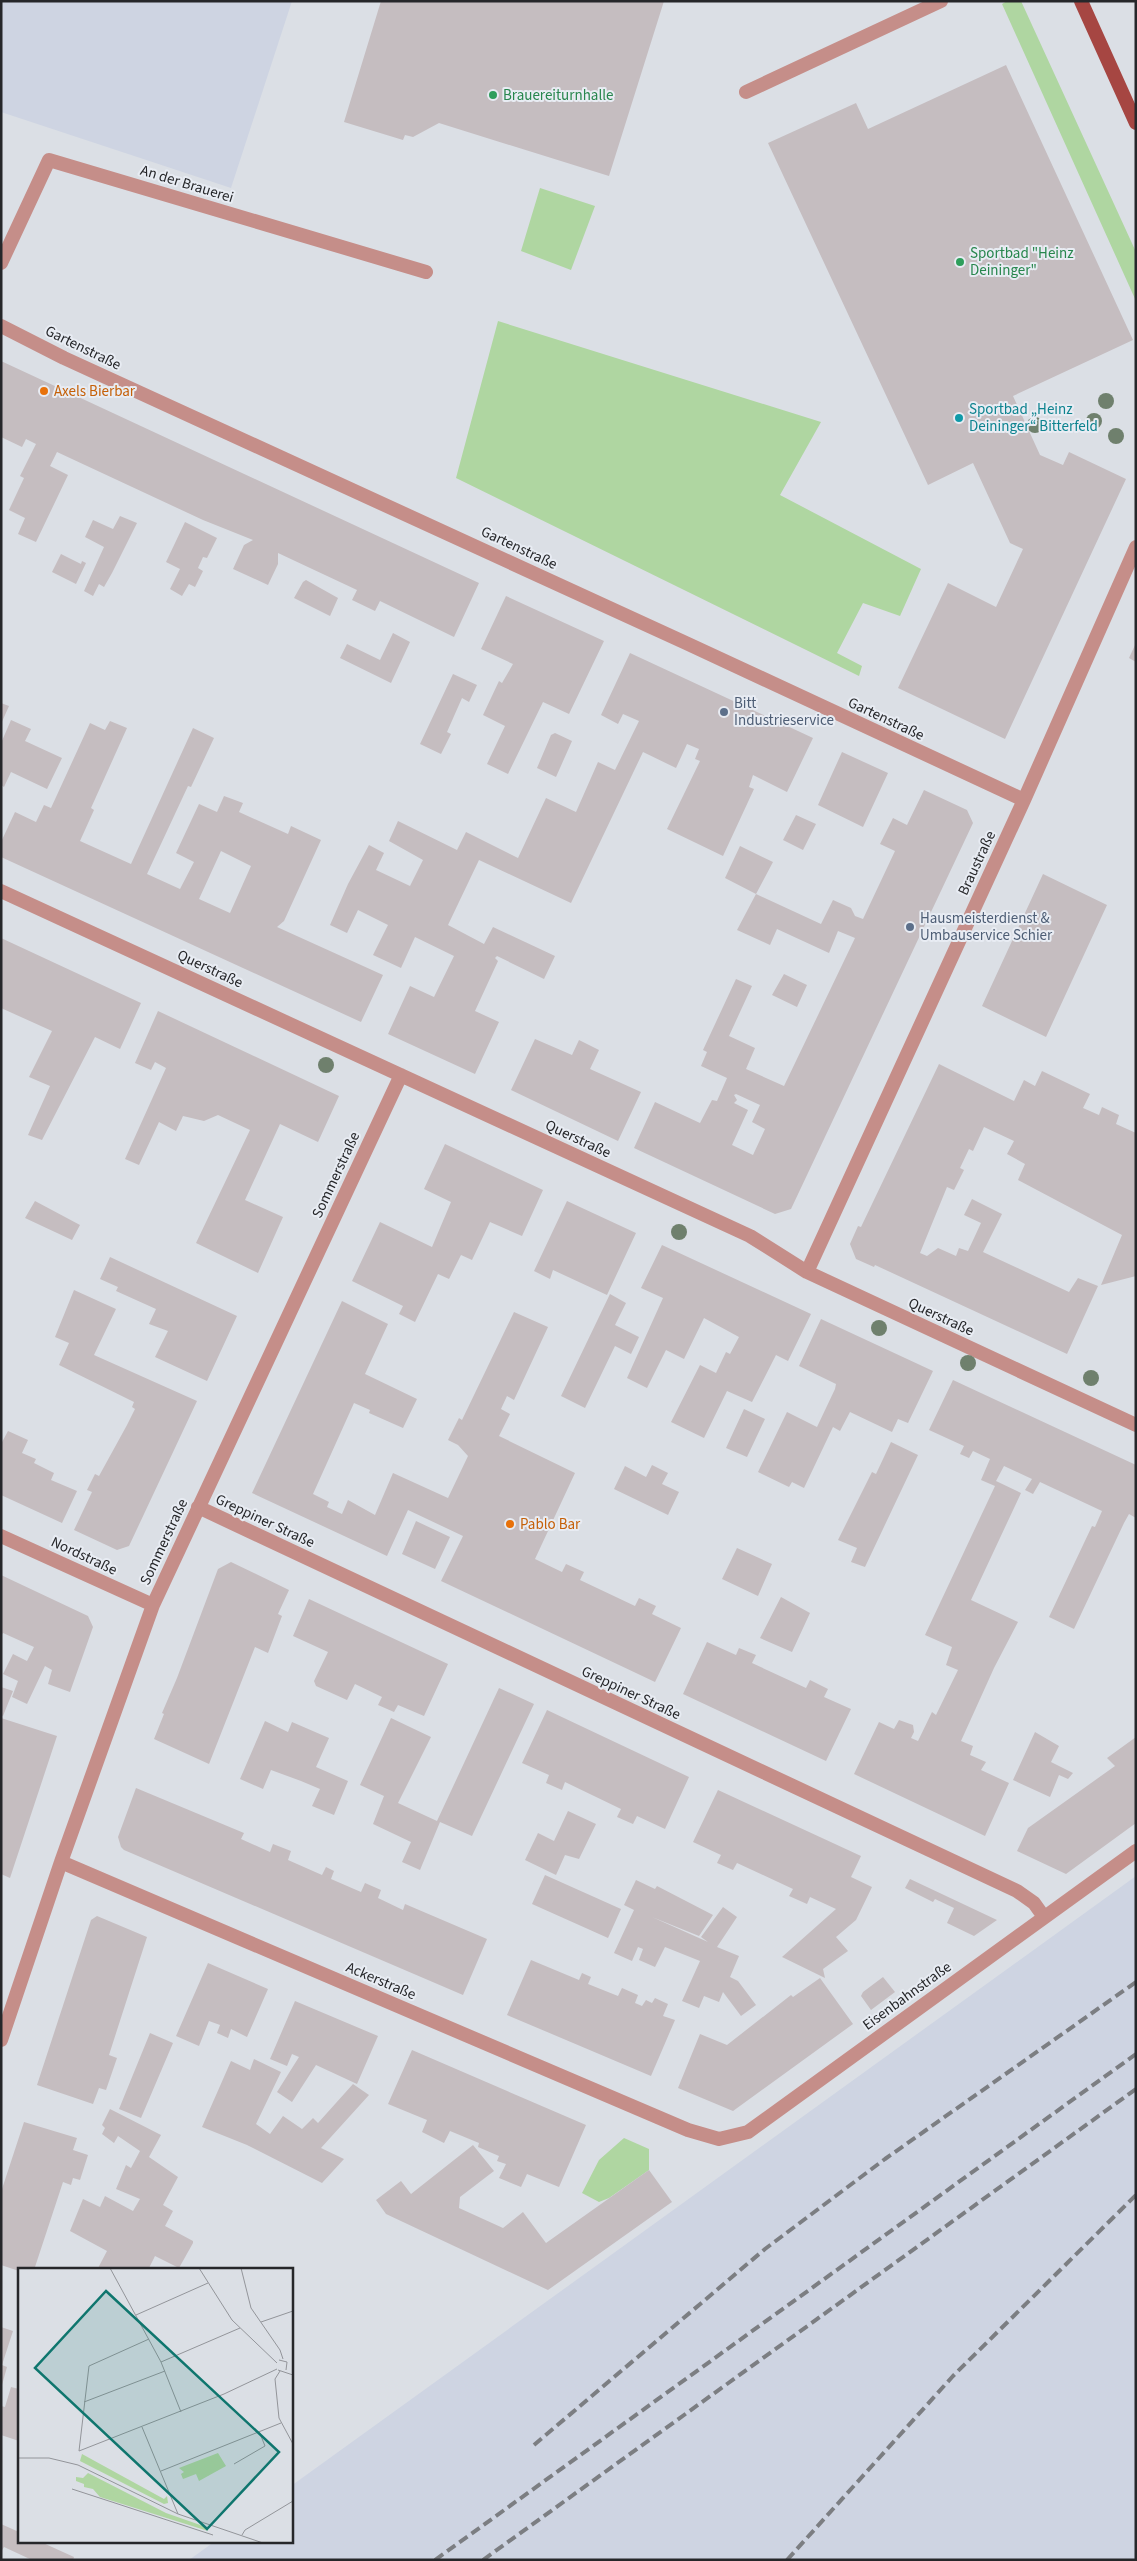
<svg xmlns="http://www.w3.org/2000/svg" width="1137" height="2561" viewBox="0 0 1137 2561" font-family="'Source Sans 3',sans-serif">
<rect width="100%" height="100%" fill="#dbdfe5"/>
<path fill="#ced4e2" d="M1,1h291l-61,187 -230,-76z
M1136,1876v684h-947l25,-18h77v-56z"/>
<path fill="#afd6a1" d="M1007,1h14l115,251v49l-134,-297z
M540,188l55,18 -24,64 -50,-19z
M498,321l323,101 -41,73 141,74 -21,47 -37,-13 -26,50 25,13 -3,10 -403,-198z
M624,2138l25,11v21l-40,28 -10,4 -17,-9 17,-33z"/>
<path fill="#c5bdc0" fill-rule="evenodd" d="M381,1h283l-55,175 -170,-53 -26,14 -8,-2 -2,5 -59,-18z
M1006,65l127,275 -120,56 27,59 23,10 6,-13 57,27 -121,260 -107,-51 50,-105 48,24 27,-58 -13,-6 -37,-80 -45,22 -160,-342 88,-40 12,26z
M1,361l478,222 -25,54 -74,-36 -5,10 -23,-11 5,-10 -79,-37v11l-10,21 -35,-16 11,-24 9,-5 -50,-20 -146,-68 -7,14 18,9 -32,67 -18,-8 7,-16 -16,-8 15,-32 -4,-2 16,-32 -10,-5 -4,8 -21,-10z
M120,516l17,7 -25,50 -8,14 -5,-3 -6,12 -9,-5 20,-44 -19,-10 8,-17 20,9z
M185,522l32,16 -10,20 -4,-1 -5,11 5,3 -8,16 -6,-3 -7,12 -12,-7 10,-20 -14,-7z
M61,554l20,10 1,-3 4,2 -10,21 -24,-12z
M306,580l32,18 -8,18 -36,-18 9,-16z
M506,596l98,45 -35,73 -26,-12 -35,72 -21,-10 18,-38 -22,-11 16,-34 3,2 11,-19 -32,-15z
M393,633l17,9 -19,41 -51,-25 7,-14 33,16z
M1136,643v19l-7,-4z
M630,653l183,85 -26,54 -34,-17 -4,12 5,2 -31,67 -56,-27 33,-68 -5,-2 4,-10 -12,-5 -11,24 -33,-16 -72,151 -92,-43 -31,65 36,19 9,-17 62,29 -11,23 -47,-23 -2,2 3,3 -23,50 24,11 -24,52 -87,-40 22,-48 24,11 20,-41 -39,-19 -14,31 -28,-13 15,-30 -30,-15 -11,23 -17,-8 18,-41 21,-39 15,8 -8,17 34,16 13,-26 -34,-19 9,-20 59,29 9,-18 52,26 28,-60 30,14 22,-50 17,8 24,-49 -16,-7 -5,10 -17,-9z
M453,674l24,11 -8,17 -7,-4 -15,34 4,2 -10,20 -21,-10z
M1,703l8,3 -8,18z
M11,720l20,9 -6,12 37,17 -15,31 -36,-17 -7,15 -3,-2v-42z
M110,721l17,7 -36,80 3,2 -14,31 51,23 62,-136 21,10 -23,49 -3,-1 -41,88 33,15 14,-27 -18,-9 23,-49 18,8 7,-16 19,7 -4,9 49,22 3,-8 30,14 -37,81 -7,6 106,48 -22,47 -360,-165v-15l14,-30 21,10 8,-17 7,3 39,-85 15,7zM221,851l30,15 -21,47 -31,-14z
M555,733l17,8 -16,36 -19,-9 14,-33z
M842,752l46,21 -25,54 -45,-22z
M924,790l43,20 6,13 -182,386 -16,5 -141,-66 21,-46 45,21 12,-23 5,1 10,-23 -26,-12 6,-14 -4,-2 33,-71 16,7 -23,50 26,12 -9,21 38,17 71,-148 -17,-7 -9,22 -52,-24 -7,16 -33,-15 19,-36 65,30 12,-24 18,8 4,8 8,3 32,-68 -15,-7 13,-26 14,7zM736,1094l24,11 -8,17 13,7 -12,26 -21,-10 16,-35 -14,-7 3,-3 -3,-5z
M796,815l20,9 -13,26 -20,-10z
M740,846l33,16 -17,32 -31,-16z
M1043,874l64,31 -61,132 -64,-31z
M1,938l140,65 -21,46 -25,-12 -53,103 -14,-5 22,-49 -21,-9 23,-46 -51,-23z
M784,974l23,11 -10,22 -25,-12z
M158,1011l181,85 -21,46 -38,-18 -35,76 38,17 -25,56 -62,-30 54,-113 -32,-15 -14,6 -21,-5 -7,15 -17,-9 -20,43 -14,-6 41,-91 -11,-6 -4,8 -16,-7z
M535,1039l37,16 7,-15 20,10 -9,19 51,23 -23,49 -107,-51z
M939,1064l75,37 10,-21 11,6 7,-15 48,23 -7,14 16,7 3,-8 17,8 -3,9 20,9v143l-35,9 21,-50 -104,-55 7,-16 -18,-10 7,-13 -30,-14 -11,24 -4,-2 -9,19 4,2 -10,20 -7,-3 -27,66 7,3 11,-8 18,8 3,-8 9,3 13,-28 -17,-8 8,-16 30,15 -19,38 86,40 9,-14 20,8 -31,68 -192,-89 -1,2 -18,-8 -6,-15 8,-18 3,1z
M445,1144l98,46 -21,46 -32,-14 -18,38 -11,-5 -12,24 -11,-5 -23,48 -16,-8 4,-8 -51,-25 28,-59 52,25 19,-45 -27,-13z
M35,1201l45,24 -8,15 -47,-22z
M567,1201l69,32 -29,62 -54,-25 -3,9 -16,-8z
M662,1245l149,69 -23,47 -12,-6 -24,47 -25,-11 -23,47 -33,-16 29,-57 16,8 10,-21 4,2 9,-17 -35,-19 -20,41 -18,-9 -19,38 -20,-10 36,-80 -22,-10z
M110,1257l127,59 -30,65 -52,-24 13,-26 -19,-7 7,-15 -40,-18 2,-4 -18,-8z
M74,1290l42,19 -22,46 103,46 -68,145 -12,4 -43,-20 18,-38 -5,-2 8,-16 4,2 28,-51 8,-16 -3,-2 2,-5 -75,-37 10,-22 -14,-6z
M610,1294l16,9 -11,22 24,12 -8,17 -16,-8 -30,62 -24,-12z
M342,1301l46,23 -23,50 52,25 -14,29 -34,-15 1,-3 -16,-7 -41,91 16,8 -2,5 15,7 6,-14 27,15 18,-42 55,25 20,-42 -10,-11 -10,-5 11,-22 3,2 52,-108 34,15 -34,73 -7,-4 -6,13 9,5 -11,22 76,37 -40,86 27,13 4,-8 18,8 -4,8 55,26 4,-8 17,8 -4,8 29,14 -26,54 -214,-101 22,-45 -55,-26 -21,46 -135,-63z
M821,1319l112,52 -25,52 -10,-4 -6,13 -42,-20 -10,19 -7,-4 -29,61 -12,-6 -3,5 -31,-15 29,-60 30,15 18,-38 1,-5 -37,-18z
M953,1380l183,85v53l-7,-4 -5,9 -50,106 -25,-12 43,-91 3,1 7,-16 -62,-29 -7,12 -8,-4 7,-11 -28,-13 -8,15 25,12 -50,107 47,22 -24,46 -33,73 12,5 -3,9 16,7 -5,8 28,13 -24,53 -131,-62 25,-52 15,7 5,-9 14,5 1,7 -3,6 7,3 14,-29 4,3 22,-45 -12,-5 6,-18 -27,-12 70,-149 -14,-6 9,-21 -17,-8 -4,7 -9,-4 4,-8 -35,-16z
M744,1409l21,10 -18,38 -21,-9z
M8,1431l20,9 -6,13 14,6 -2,4 20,10 -3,7 26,11 -15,32 -61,-28v-51z
M891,1442l27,13 -53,112 -14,-5 6,-14 -19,-8 34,-68 4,2z
M652,1465l16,8 -6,11 17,8 -11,23 -54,-26 11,-23 21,11z
M416,1521l34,16 -15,32 -33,-15z
M737,1548l35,16 -14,32 -36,-17z
M231,1562l58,28 -11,24 4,2 -14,37 -13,-6 -46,117 -55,-25 10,-25 -2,-1 15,-35 41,-109z
M1,1575l87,41 5,11 -23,65 -22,-8 4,-14 -7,-4 -18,38 -15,-7 6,-16 -15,-7 10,-20 14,7 7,-14 -31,-14 -2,3z
M781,1597l29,16 -18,39 -32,-14z
M309,1599l139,65 -24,52 -26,-11 -4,7 -16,-7 4,-8 -27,-13 -8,16 -31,-14 -2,-5 14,-29 -35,-16z
M707,1642l29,13 3,-7 17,7 -4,8 54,25 4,-8 18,9 -4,8 27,12 -25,52 -143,-67z
M1,1687l12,4 -10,25 -2,-1z
M499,1688l35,16 -62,132 -32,-14 -20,48 -18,-8 9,-20 -38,-18 11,-28 -24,-11 31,-67 40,19 -33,66 39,18z
M547,1710l142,67 -24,52 -28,-13 -4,8 -16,-7 4,-8 -56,-27 -3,8 -16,-7 3,-8 -27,-12z
M1,1718l56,18 -47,142 -9,-4z
M265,1721l23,11 4,-10 37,16 -13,29 32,14 -14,34 -22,-9 8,-17 -19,-8 -30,-11 -8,19 -23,-10z
M1035,1732l24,14 -8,16 22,11 -5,6 -9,-4 -9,22 -37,-17z
M1136,1737v86l-70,51 -49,-23 11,-23 87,-62 -8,-8z
M136,1788l108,45 -3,6 29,13 3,-8 18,7 -3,9 34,15 4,-8 8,4 -3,8 30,13 4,-9 16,7 -3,8 25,12 2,-6 82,35 -24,56 -339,-145 -3,-3 -3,-10z
M718,1790l143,66 -10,21 21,10 -16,33 -20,17 12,14 -25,18 2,9 -43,-21 54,-48 -26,-12 -3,7 -18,-8 4,-7 -56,-26 -4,7 -16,-7 4,-8 -28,-13z
M568,1811l28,13 -17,35 -14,-4 -9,20 -31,-15 13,-27 16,8z
M545,1875l76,34 -13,29 -76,-34z
M910,1879l87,41 -23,16 -27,-13 7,-15 -19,-9 -2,3 -28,-14z
M636,1880l19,9 2,-3 56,29 -14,21 -47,-19 56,25 -7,-5 22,-30 14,10 -20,30 22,9 -9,21 8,4 18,24 -15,11 -18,-24 -4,10 -15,-6 -5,12 -17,-7 18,-40 -35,-14 -10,20 -16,-7 4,-11 -5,-2 -6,14 -18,-8 20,-43 -10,-5z
M97,1916l50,21 -38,118 8,3 -11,32 -7,-2 -6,16 -56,-19 54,-165z
M531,1960l48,20 3,-7 9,4 -3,7 30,12 4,-8 16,7 -3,8 7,3 4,-6 6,3 3,-5 13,6 -5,12 12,4 -24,56 -144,-61z
M208,1963l60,26 -21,48 -16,-8 -3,9 -11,-5 3,-8 -11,-4 -10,25 -23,-10z
M883,1977l12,15 -24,18 -10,-14 2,-4z
M820,1978l33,46 -120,87 -55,-23 22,-54 27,11 64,-50 2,2z
M295,2001l83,35 -21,48 -41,-19 -24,37 -15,-10 22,-35 -7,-3 -5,12 -17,-7z
M150,2033l23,10 -32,75 -22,-9z
M412,2050l174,75 -27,62 -32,-13 -6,13 -22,-9 7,-14 -9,-3 2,-5 -21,-9 1,-4 -29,-12 -6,12 -22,-11 5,-12 -39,-16z
M254,2059l27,13 -25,52 14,10 13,-18 19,13 11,-11 5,5 35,-39 16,11 -48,53 23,11 -22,24 -75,-38 -45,-18 29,-66 19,9z
M110,2109l51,26 -12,22 29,20 -15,28 10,6 -8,15 28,15v2l-14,25 -24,-12 -7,14h-51l10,-19 -37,-20 13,-32 17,8 5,-11 28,15 7,-12 -24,-10 10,-24 5,3 9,-17 -22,-15 -4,7 -12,-9 3,-6 -3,-3z
M24,2122l53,16 -4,12 15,5 -8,25 -7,-2 -2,7 -8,-3 -29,88 -15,1 -18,-6v-73z
M473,2145l21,26 -34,26 -1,11 44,20 20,-16 23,31 103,-73 23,32 -124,88 -162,-76 -10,-14 25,-19 10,13z
M1,2327l12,4 -11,34 5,2 -5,18z
M11,2387l8,2v52l-18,-6v-29l4,1z
M1,2524l18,8v10h22l33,15 -1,3h-41l-28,-13 -3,5z"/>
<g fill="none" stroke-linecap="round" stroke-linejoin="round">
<path stroke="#c58e89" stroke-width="14" d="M746,92l195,-91"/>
<path stroke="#c58e89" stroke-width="14" d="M1,263l48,-103 377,112
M1,326l63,32 622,285 338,157
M1,891l749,345 57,36 329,153
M807,1272l217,-472 112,-253
M198,1507l819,384 17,12 10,14
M1,1536l152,69
M61,1862l627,268 31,9 29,-7 388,-281
M1,2040l60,-178 92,-257 248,-530"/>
<path stroke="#a64642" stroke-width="14" d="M1081,1l55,122"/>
<path stroke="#7c7e82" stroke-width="4" stroke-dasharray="10 5" stroke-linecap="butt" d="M534,2445l231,-196 120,-90 251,-177
M435,2560l701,-506
M483,2560l653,-471
M787,2560l166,-184 183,-181"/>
</g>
<g fill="#6f806d">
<circle cx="1106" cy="401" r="8"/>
<circle cx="1094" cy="421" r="8"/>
<circle cx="1035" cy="425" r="8"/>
<circle cx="1116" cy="436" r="8"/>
<circle cx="326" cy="1065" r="8"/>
<circle cx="679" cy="1232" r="8"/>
<circle cx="879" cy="1328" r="8"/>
<circle cx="968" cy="1363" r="8"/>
<circle cx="1091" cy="1378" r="8"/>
</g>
<g fill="#2e9e5b" stroke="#e8ecf3" stroke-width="2">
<circle cx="493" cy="95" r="5"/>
<circle cx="960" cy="262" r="5"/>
</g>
<g fill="#e8710a" stroke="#e8ecf3" stroke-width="2">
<circle cx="44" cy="391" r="5"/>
<circle cx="510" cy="1524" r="5"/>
</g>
<circle fill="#0f9aa8" stroke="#e8ecf3" stroke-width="2" cx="959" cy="418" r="5"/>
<g fill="#5c6f8a" stroke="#e8ecf3" stroke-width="2">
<circle cx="724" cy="712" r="5"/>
<circle cx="910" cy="927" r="5"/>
</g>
<g text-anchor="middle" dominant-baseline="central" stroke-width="4" stroke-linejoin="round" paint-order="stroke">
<g font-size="15" fill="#27864d" stroke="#e8ecf3" text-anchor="start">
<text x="503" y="95">Brauereiturnhalle</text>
<text x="970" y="253">Sportbad "Heinz<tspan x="970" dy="17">Deininger"</tspan></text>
</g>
<g font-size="15" fill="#26272a" stroke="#e8ecf3">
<text transform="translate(187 184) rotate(17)">An der Brauerei</text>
<text transform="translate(83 348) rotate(26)">Gartenstraße</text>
<text transform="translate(519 548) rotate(25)">Gartenstraße</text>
<text transform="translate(886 719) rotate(25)">Gartenstraße</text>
<text transform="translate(977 863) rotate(-65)">Braustraße</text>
<text transform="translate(210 969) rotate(25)">Querstraße</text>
<text transform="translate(578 1139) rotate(25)">Querstraße</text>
<text transform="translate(336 1175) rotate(-65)">Sommerstraße</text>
<text transform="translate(941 1317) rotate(25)">Querstraße</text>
<text transform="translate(265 1521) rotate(25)">Greppiner Straße</text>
<text transform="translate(164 1542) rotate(-65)">Sommerstraße</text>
<text transform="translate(84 1556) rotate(25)">Nordstraße</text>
<text transform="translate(631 1693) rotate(25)">Greppiner Straße</text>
<text transform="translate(381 1981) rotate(23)">Ackerstraße</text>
<text transform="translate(907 1996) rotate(-36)">Eisenbahnstraße</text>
</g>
<g font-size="15" fill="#c56008" stroke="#e8ecf3" text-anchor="start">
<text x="54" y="391">Axels Bierbar</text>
<text x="520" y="1524">Pablo Bar</text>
</g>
<g font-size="15" fill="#0d838f" stroke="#e8ecf3" text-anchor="start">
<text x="969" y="409">Sportbad „Heinz<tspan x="969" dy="17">Deininger“ Bitterfeld</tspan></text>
</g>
<g font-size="15" fill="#4e5e75" stroke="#e8ecf3" text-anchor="start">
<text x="734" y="703">Bitt<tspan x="734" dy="17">Industrieservice</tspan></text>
<text x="920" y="918">Hausmeisterdienst &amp;<tspan x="920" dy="17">Umbauservice Schier</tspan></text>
</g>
</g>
<g transform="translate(18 2268)">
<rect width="275" height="275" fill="#dbdfe5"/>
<path d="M200,185l8,13 -27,15 -3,-7 -13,5 -2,-5 3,-2 -5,-4zM64,186l82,45 3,-3 1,7 -4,1 -84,-43zM70,205l78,40 40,14 2,4 -108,-34 -7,-8 -9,-2v-3l-8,-3v-4l7,1z" fill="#afd6a1"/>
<path fill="none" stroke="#93959a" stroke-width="1" d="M92,0l51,94 20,50M181,0l33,52 45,43M223,0l10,40 29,42 3,9M118,47l72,-32M243,54l32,-11M131,71l-60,27 -10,85 145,-57 53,-25M261,92l8,2 -1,8M143,94l79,-34M260,102l15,5M262,103l-5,8 4,39 14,26M66,134l81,-31M124,159l36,87M0,190h31l29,7 100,49 85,29M216,196l31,-18 -6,-15M143,203l120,-48M54,221l141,46M224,267l3,-5 48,-29"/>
<path fill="#0f766e" fill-opacity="0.15" stroke="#0f766e" stroke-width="2.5" d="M88,23l173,161 -72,77 -172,-161z"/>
<rect width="275" height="275" fill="none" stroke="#26272a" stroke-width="2.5"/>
</g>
<rect width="1137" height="2561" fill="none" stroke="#26272a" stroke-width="5"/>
</svg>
